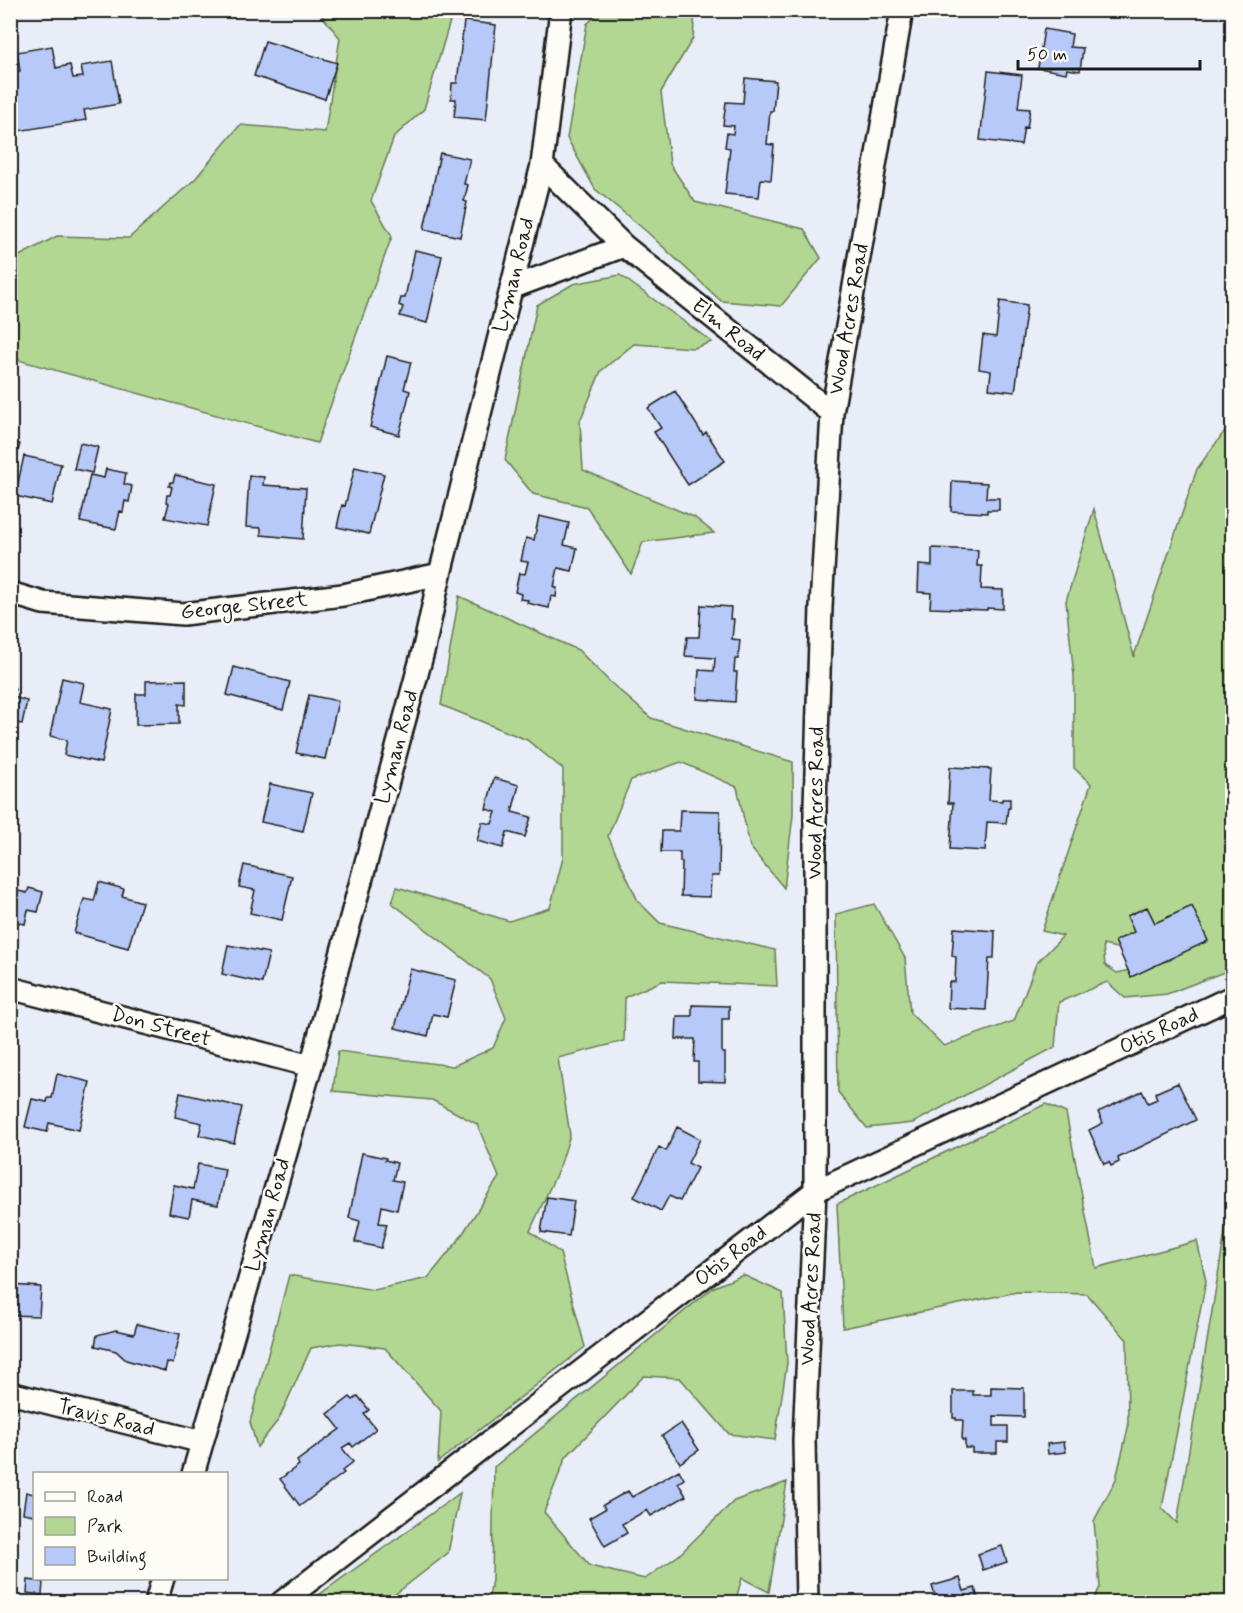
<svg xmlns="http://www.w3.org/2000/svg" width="1243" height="1613" viewBox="0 0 1243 1613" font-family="Mynerve,sans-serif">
<rect width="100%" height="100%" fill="#e8edf7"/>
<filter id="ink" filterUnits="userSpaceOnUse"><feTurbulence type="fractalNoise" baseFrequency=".0167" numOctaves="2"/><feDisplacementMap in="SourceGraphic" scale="12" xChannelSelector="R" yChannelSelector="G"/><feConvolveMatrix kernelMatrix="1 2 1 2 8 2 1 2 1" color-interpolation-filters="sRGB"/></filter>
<g filter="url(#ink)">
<path fill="#b2d792" stroke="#677a57" stroke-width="1.5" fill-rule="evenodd" d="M318,11h135l-29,98 -30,28 -23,64 21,35 -75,207 -306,-85 -1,-97 47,-25 72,2 66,-59 45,-54 85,7 15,-94z
M601,11h94l-2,27 -32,54 9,72 25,38 109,27 17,29 -40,48 -60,-5 -75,-70 -51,-42 -28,-51 20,-114z
M620,275l92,67 -18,6 -60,-4 -33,27 -21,50 3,49 111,47 20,16 -71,9 -12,32 -44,-67 -54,-13 -28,-34 32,-155 36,-21z
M1232,421v552l-8,-1 -57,22 -42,4 -18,-16 -48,20 -4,45 -142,76 -46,5 -29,-36 -2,-178 38,-10 31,54 5,55 34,33 70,-25 22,-57 27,-28 -21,-5 49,-147 -17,-16v-92l-8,-75 28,-92 40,147 63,-187zM1103,945l68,15 -54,13 -12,-8z
M459,596l119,54 32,32 41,36 142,44v53l-9,73 -34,-41 -13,-60 -56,-25 -50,18 -23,56 30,65 22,22 115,27 2,36 -115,-5 -37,16 -1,44 -66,17 12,77 -10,31 -30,65 30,22 25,94 -147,115 3,-51 -56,-63 -45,-5 -29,5 -32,71 -22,28 -7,-25 39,-147 85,15 54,-12 30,-37 41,-64 -22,-53 -45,-24 -99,-9 5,-40 115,15 40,-18 13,-30 -16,-39 -98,-76 5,-16 112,34 41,-13 13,-50v-89l-36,-29 -86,-35z
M1046,1104l20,9 30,155 101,-27 9,40 -44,227 15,15 55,-333v412h-139l7,-15 -6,-66 22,-42 12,-51 -1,-88 -40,-46 -70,-2 -174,36 -6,-124z
M743,1275l40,18 4,70 -12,77 -46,-6 -49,-56 -36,-2 -78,81 -22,55 46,54 55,13 34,-24 55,-54 53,-19 -18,110 -27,-14 -7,24h-247l4,-22 2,-113 220,-180z
M460,1493l-12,60 -59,46 -5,3h-75z"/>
<path fill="#b6c9f8" stroke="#1c1c1c" stroke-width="1.5" d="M464,21l32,4 -10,95 -32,-3 2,-18h-5l1,-16h5z
M1044,29l28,5 -2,13 13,1 -3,23 -13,-2 -1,4 -28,-5z
M265,41l72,22 -12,36 -71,-23z
M52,46l4,22 14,-3 3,13 10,-1 -2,-11 31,-5 7,43 -35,6 2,10 -68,11 -8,-45v-13l10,-2 -3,-19z
M988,71l34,4 -4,33 12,1 -3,19 -3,-1 -3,18 -41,-5z
M745,78l31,3 -3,30h-3l-3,33 7,1 -3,35 -10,-1 -2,18 -34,-3 5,-46 -5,-1 2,-14 6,1 1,-8 -11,-1 3,-23 17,1z
M440,153l30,6 -6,25 4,1 -4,16 3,1 -7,35 -36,-8z
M415,250l27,6 -15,67 -27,-7 3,-9 -4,-2 2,-7h4z
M1000,301l27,4 -12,87 -26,-3 2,-18 -12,-2 4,-34 13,2z
M387,356l24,6 -7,27 6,2 -11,44 -29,-8z
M675,391l28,44 3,-3 19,29 -37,24 -34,-53 7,-4 -13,-20z
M10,441l10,3 -7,23 -3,-1z
M80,443l18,4 -6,26 -18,-4z
M24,456l37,8 -9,40 -37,-8z
M355,467l29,7 -15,60 -32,-7 5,-22 3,1z
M106,469l20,4 -2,11 8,2 -3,16 -4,-1 -2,11 -3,-1 -4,18 -36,-7 10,-47 14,3z
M175,475l41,9 -9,42 -42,-8 4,-15 -3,-1 1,-7h3l2,-8 -3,-1 2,-4h2z
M249,476l15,1 -1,8 43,3 -3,51 -42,-4v-7l-15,-1z
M952,481l35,2 -1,15h13v12h-12v3l-36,-2z
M539,516l30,7 -5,22 13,3 -5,23 -14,-3 -4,19 3,1 -1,9 -5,-1 -2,12 -22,-5 1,-3 -8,-1 1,-5 -6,-2 4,-19 6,1 3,-12 -7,-1 5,-23 8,2z
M932,548l46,2 -1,16h5l-1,23 22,1v19l-16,-1v2l-57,-2 1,-15 -13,-1 1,-27 13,1z
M701,605l30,2 -1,12h4l-2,20 8,1 -2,19h-3l-1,13h3l-2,30 -38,-3 2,-29 15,1 1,-13 -30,-2 2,-19h12z
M234,667l56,15 -7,28 -56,-15z
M62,678l22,5 -4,19 32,7 -11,54 -37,-8 3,-15 -17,-4z
M186,680v25l-7,-1v20l-43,1v-31h10v-13z
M10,688l5,1 -2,8 14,4 -5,23 -12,-2z
M309,695l29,6 -13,58 -29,-6z
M950,767l41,2 -2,31 13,1v-2h8v9h-2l-2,15 -19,-1 -2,29 -35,-2 3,-46h-5z
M494,778l25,7 -7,27 19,5 -6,20 -18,-5 -4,16 -26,-7 5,-19 10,2 4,-12 -10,-3z
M270,784l42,9 -9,38 -42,-9z
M680,810l40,1 -1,65h-8l-1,21 -29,-1 1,-34h-2v-10h-19l1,-21h17z
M244,865l48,11 -10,44 -32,-7 5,-23 -16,-3z
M99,882l25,7 -2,7 20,6 -14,46 -54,-15 10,-34 10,2z
M29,888l14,4 -5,20 -10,-2 -3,14 -15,-3v-32l17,4z
M1192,906l16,35 -77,36 -16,-36 19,-9 -7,-16 20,-9 8,16z
M954,928l41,3 -1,27h-5l-3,52 -38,-2 1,-26h6l1,-25 -4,-1z
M228,945l41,8 -7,30 -40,-9z
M410,969l46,11 -9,37 -14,-3 -5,22 -33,-8z
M692,1005l37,1v13h-7v34h3v29l-27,-1v-19h-4l1,-23h-19l1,-23h15z
M57,1074l33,8 -11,48 -30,-7 -2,9 -22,-5 7,-28 15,3 1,-4h4z
M1178,1083l18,37 -78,38 1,4 -8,4 -2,-4 -5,2 -15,-34 14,-7 -5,-11 44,-21 6,12 9,-4 -2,-6z
M180,1093l62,14 -8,36 -35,-8 3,-12 -27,-6z
M677,1127l23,12 -12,24 9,5 -17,33 -11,-5 -8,15 -27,-14 25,-50 7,4z
M362,1153l24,5 -1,2 12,3 -4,17 10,2 -6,28 -15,-4 -3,17 8,1 -6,24 -26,-6 5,-21 -11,-3z
M198,1164l27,5 -7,36 -26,-5 -3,17 -20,-4 5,-28 19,4z
M547,1197l27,4 -5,35 -28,-4z
M10,1281l4,1 -2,3 29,2 -2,29 -29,-1z
M137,1324l43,10 -7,30 -6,-2 -2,9 -39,-11 -10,-9 -21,-5 2,-11 19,-5 18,4z
M991,1387l33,1v29l-30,-1v10h14v16h-11v11h-25v-5h-7v-8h-3l1,-20h-7v-2h-3v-27h20v4h18z
M358,1396l11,14 -5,4 12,15 -23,18 -3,-4 -8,5 11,14 -11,9 2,2 -44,33 -20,-27 19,-14 -2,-4 43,-32 -12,-15 22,-17 3,3z
M681,1423l18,27 -19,13 -18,-27z
M1064,1442l2,10 -18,2 -1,-10z
M679,1470l5,9 -6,4 8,13 -35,20 -4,-6 -25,14 5,9 -22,13 -16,-28 16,-9 -2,-4 25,-14 4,6z
M26,1492l8,2v21l-11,-2z
M1002,1546l5,16 -24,8 -5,-16z
M960,1578l4,13 11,-3 4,14h-42l-5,-16z
M28,1580l15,2 -1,13 -15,-2z"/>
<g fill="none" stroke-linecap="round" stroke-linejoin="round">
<g stroke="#1c1c1c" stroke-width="26">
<path id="street" d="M542,165l82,81 208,167
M511,288l113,-42
M10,593l33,10 140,11 160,-19 97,-21
M10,988l301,78
M10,1393l192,49
M193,1474l118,-408 113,-418 16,-74 102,-409 19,-155
M156,1602l7,-24
M282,1602l533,-411 417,-194
M807,1602l-3,-162 11,-249v-386l6,-198 11,-194 70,-403"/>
</g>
<use href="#street" stroke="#fdfcf7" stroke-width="21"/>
</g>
</g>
<g text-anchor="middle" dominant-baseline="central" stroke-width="5" stroke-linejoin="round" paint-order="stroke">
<g font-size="21" fill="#1c1c1c" stroke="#fdfcf7">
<text transform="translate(514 275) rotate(-76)">Lyman Road</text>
<text transform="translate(849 319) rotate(-80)">Wood Acres Road</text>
<text transform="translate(728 330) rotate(39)">Elm Road</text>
<text transform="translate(244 606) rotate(-6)">George Street</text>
<text transform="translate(397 747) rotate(-75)">Lyman Road</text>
<text transform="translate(816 803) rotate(-89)">Wood Acres Road</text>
<text transform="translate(161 1027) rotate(15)">Don Street</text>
<text transform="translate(1159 1031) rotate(-25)">Otis Road</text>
<text transform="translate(268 1215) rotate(-74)">Lyman Road</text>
<text transform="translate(731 1256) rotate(-38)">Otis Road</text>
<text transform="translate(811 1289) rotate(-87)">Wood Acres Road</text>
<text transform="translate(106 1418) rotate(14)">Travis Road</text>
</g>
</g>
<rect width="1243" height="1613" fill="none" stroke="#fdfcf7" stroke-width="36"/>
<rect x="18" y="18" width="1207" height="1577" fill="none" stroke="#1c1c1c" stroke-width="2" filter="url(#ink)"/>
<rect x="33" y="1472" width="195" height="108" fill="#fdfcf7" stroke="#a3a29f" stroke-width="1.5"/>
<rect x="45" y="1492" width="30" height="9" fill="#fdfcf7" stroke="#a3a29f" stroke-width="1.5"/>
<text x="87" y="1502" font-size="18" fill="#1c1c1c">Road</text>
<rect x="45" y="1517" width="30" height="18" fill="#b2d792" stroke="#a3a29f" stroke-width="1.5"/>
<text x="87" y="1532" font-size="18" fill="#1c1c1c">Park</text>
<rect x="45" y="1547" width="30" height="18" fill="#b6c9f8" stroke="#a3a29f" stroke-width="1.5"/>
<text x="87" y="1562" font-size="18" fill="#1c1c1c">Building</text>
<path d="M1018 60v9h182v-9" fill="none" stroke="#1c1c1c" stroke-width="3"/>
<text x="1027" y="60" font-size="18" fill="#1c1c1c" stroke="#fdfcf7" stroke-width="4.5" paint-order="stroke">50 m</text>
</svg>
